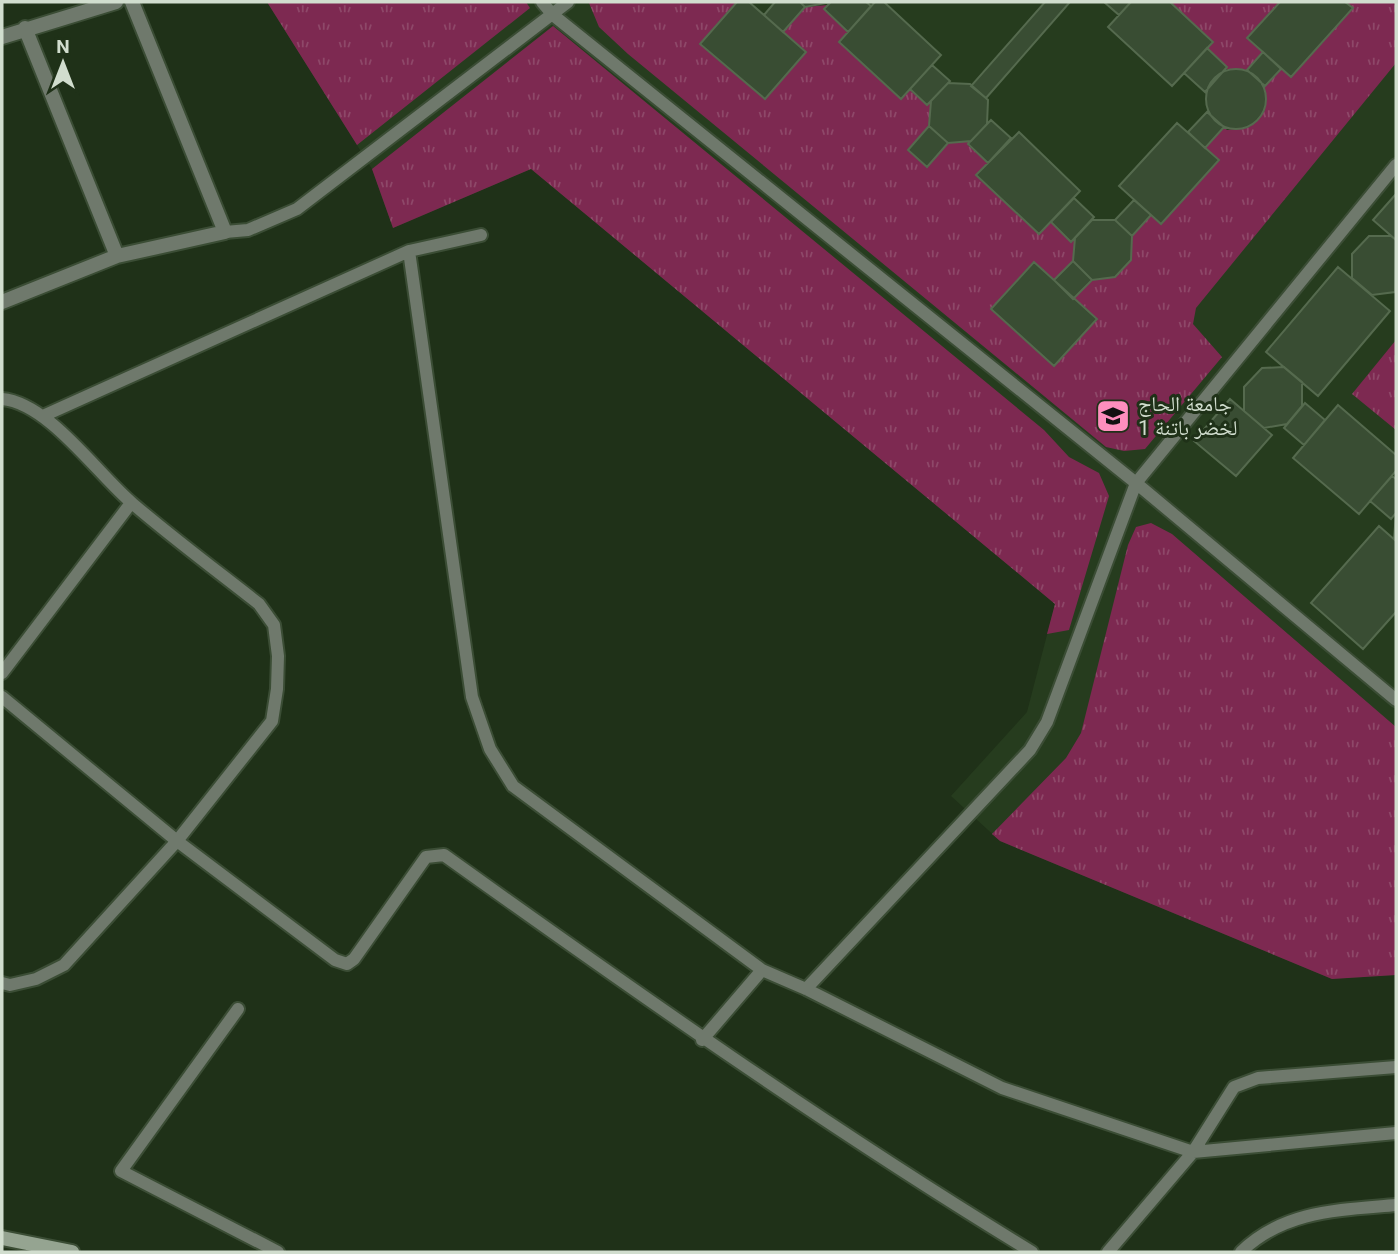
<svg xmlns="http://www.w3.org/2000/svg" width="1398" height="1254" viewBox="0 0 1398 1254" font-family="Roboto,'Noto Naskh Arabic',sans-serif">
<defs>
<pattern id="grass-tufts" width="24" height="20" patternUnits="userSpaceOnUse" patternTransform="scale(1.75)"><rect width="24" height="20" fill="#7d2951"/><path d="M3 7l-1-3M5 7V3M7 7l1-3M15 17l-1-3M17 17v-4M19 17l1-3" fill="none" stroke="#8e4869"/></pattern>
</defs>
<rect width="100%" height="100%" fill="#1f3118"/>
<path fill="#263c1e" d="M267,2h1129v973l-64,4 -332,-138 -49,-45 76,-84 28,-108 -524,-435 -138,59 -21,-59z"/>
<path fill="url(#grass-tufts)" d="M267,2h259l4,6 -173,137z
M737,2l-37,42 65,55 41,-47 -23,-20 22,-25 23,-2 -4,4 24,23 -9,10 62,57 9,-10 17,16 4,-4 -2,25 -21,24 19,17 21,-24 23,-2 -3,4 20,18 -12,12 63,59 12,-12 20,19 4,-3 -2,23 -19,19 -21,-18 -42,47 82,-10 19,-19 23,-3 16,-17 1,-24 19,-21 10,9 58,-63 -14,-13 19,-21 3,3 22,-3 16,-18v-23l16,-17 10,7 61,-68 -7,-6h51v61l-200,245 -3,16 29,33 -77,92 -21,2 -18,-4 -478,-393 -29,-27 -10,-24z
M1170,2h110l-32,36 15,14 -16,18 -22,-1 2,-2 -20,-19 5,-7z
M553,26l491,404 25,27 30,16 10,23 -40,134 -22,4 8,-30 -524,-435 -138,59 -21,-59z
M1396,340v90l-44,-36z
M1151,523l21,11 224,193v248l-64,4 -332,-138 -8,-7 74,-76 15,-25 47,-188 8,-18z"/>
<path fill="#394d33" stroke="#556a4e" stroke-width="2" d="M737,2h12l57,50 -41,47 -65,-55z
M775,2h25l5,5 -22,25 -19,-17z
M800,2h31l-26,5z
M831,2h35l5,4 -23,26 -24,-23z
M875,2h9l57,53 -40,44 -62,-57z
M1045,2h25l-84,96 -15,-12z
M1104,2h27l-12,13z
M1131,2h39l43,40 -41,44 -64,-59z
M1280,2h65l8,6 -62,69 -44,-39z
M1207,48l20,19 -22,25 -21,-19z
M1263,52l18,17 -16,17 -18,-16z
M932,65l18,16 -23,24 -17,-16z
M1206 99a30 30 0 1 1 60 0a30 30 0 1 1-60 0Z
M948,83l22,1 18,16 -1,24 -16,17 -23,2 -19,-17 2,-25z
M1207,112l17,15 -19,21 -17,-16z
M991,120l20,18 -23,25 -20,-19z
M1177,123l42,37 -58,64 -42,-38z
M929,126l19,17 -21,24 -19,-17z
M1019,132l61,59 -41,43 -63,-59z
M1396,194v46l-23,-20z
M1074,198l20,19 -23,25 -20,-20z
M1134,200l17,15 -19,21 -17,-16z
M1092,220h23l17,16 -1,24 -16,17 -23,3 -19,-19 2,-23z
M1369,236h22l5,4 -1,52 -23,3 -20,-17v-24z
M1073,261l19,19 -19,19 -19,-19z
M1034,262l63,57 -43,47 -63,-57z
M1338,267l52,44 -72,85 -52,-44z
M1284,367l18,15v24l-15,18 -23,4 -20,-17v-24l18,-19z
M1230,399l42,36 -36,41 -42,-35z
M1305,403l20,17 -21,25 -20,-17z
M1338,405l58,50v16l-37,43 -66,-56z
M1392,476l4,3v34l-5,6 -21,-18z
M1396,513v28l-2,-2z
M1379,526l17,15v71l-33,37 -52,-46z"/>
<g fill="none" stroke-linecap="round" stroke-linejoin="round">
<g stroke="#3b4d35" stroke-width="16">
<path id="lane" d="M542,2l11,13 583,468 260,217
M225,232l23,-2 49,-21 271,-207
M409,251l63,446 18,52 23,37 249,184 44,19 196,99 191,64 203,-19
M2,399c47,4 96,76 131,105 41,35 84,67 126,100l15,21 4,31 -1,33 -5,32 -95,120 -113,124 -28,14 -26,6 -8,-2
M43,416l366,-165 72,-16
M2,673l129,-170
M2,697l175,144 158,119 12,4 7,-5 72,-102 18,-2c193,138 386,274 588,397
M806,989l224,-239 17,-28 89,-239 260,-318
M238,1009l-117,162 157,81
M702,1040l60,-70
M1108,1252l85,-100 41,-65 24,-9 138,-11
M1241,1252c43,-42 99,-42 155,-47"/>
</g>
<g stroke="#3b4d35" stroke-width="18">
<path id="street" d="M25,28l92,228
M2,37l114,-35
M2,302l115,-46 108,-24 -93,-230"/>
</g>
<g stroke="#3b4d35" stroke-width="18">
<path id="secondary" d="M2,1238l70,14"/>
</g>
<use href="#lane" stroke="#6f796c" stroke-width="12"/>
<use href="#street" stroke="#6f796c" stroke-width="14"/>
<use href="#secondary" stroke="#95a491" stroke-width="14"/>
</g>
<defs>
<g id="university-square" transform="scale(1.75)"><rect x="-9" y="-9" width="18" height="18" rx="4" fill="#fe8ebd" stroke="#1f3118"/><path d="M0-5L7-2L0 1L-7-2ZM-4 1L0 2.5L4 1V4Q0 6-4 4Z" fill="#111"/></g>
</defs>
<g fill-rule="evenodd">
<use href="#university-square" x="1113" y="416"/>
</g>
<g text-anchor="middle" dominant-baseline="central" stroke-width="6" stroke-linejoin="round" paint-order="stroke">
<g font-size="21" fill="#d1ddce" stroke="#1f3118" text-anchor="start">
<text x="1138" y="404">جامعة الحاج<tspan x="1138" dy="24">لخضر باتنة 1</tspan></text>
</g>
</g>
<rect width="1398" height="1254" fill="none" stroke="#d1ddce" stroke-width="7"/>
<g transform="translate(63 63)" stroke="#1f3118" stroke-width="5" paint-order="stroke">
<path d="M0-5L12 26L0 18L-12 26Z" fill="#d1ddce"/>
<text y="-10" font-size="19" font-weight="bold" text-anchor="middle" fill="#d1ddce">N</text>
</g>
</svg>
